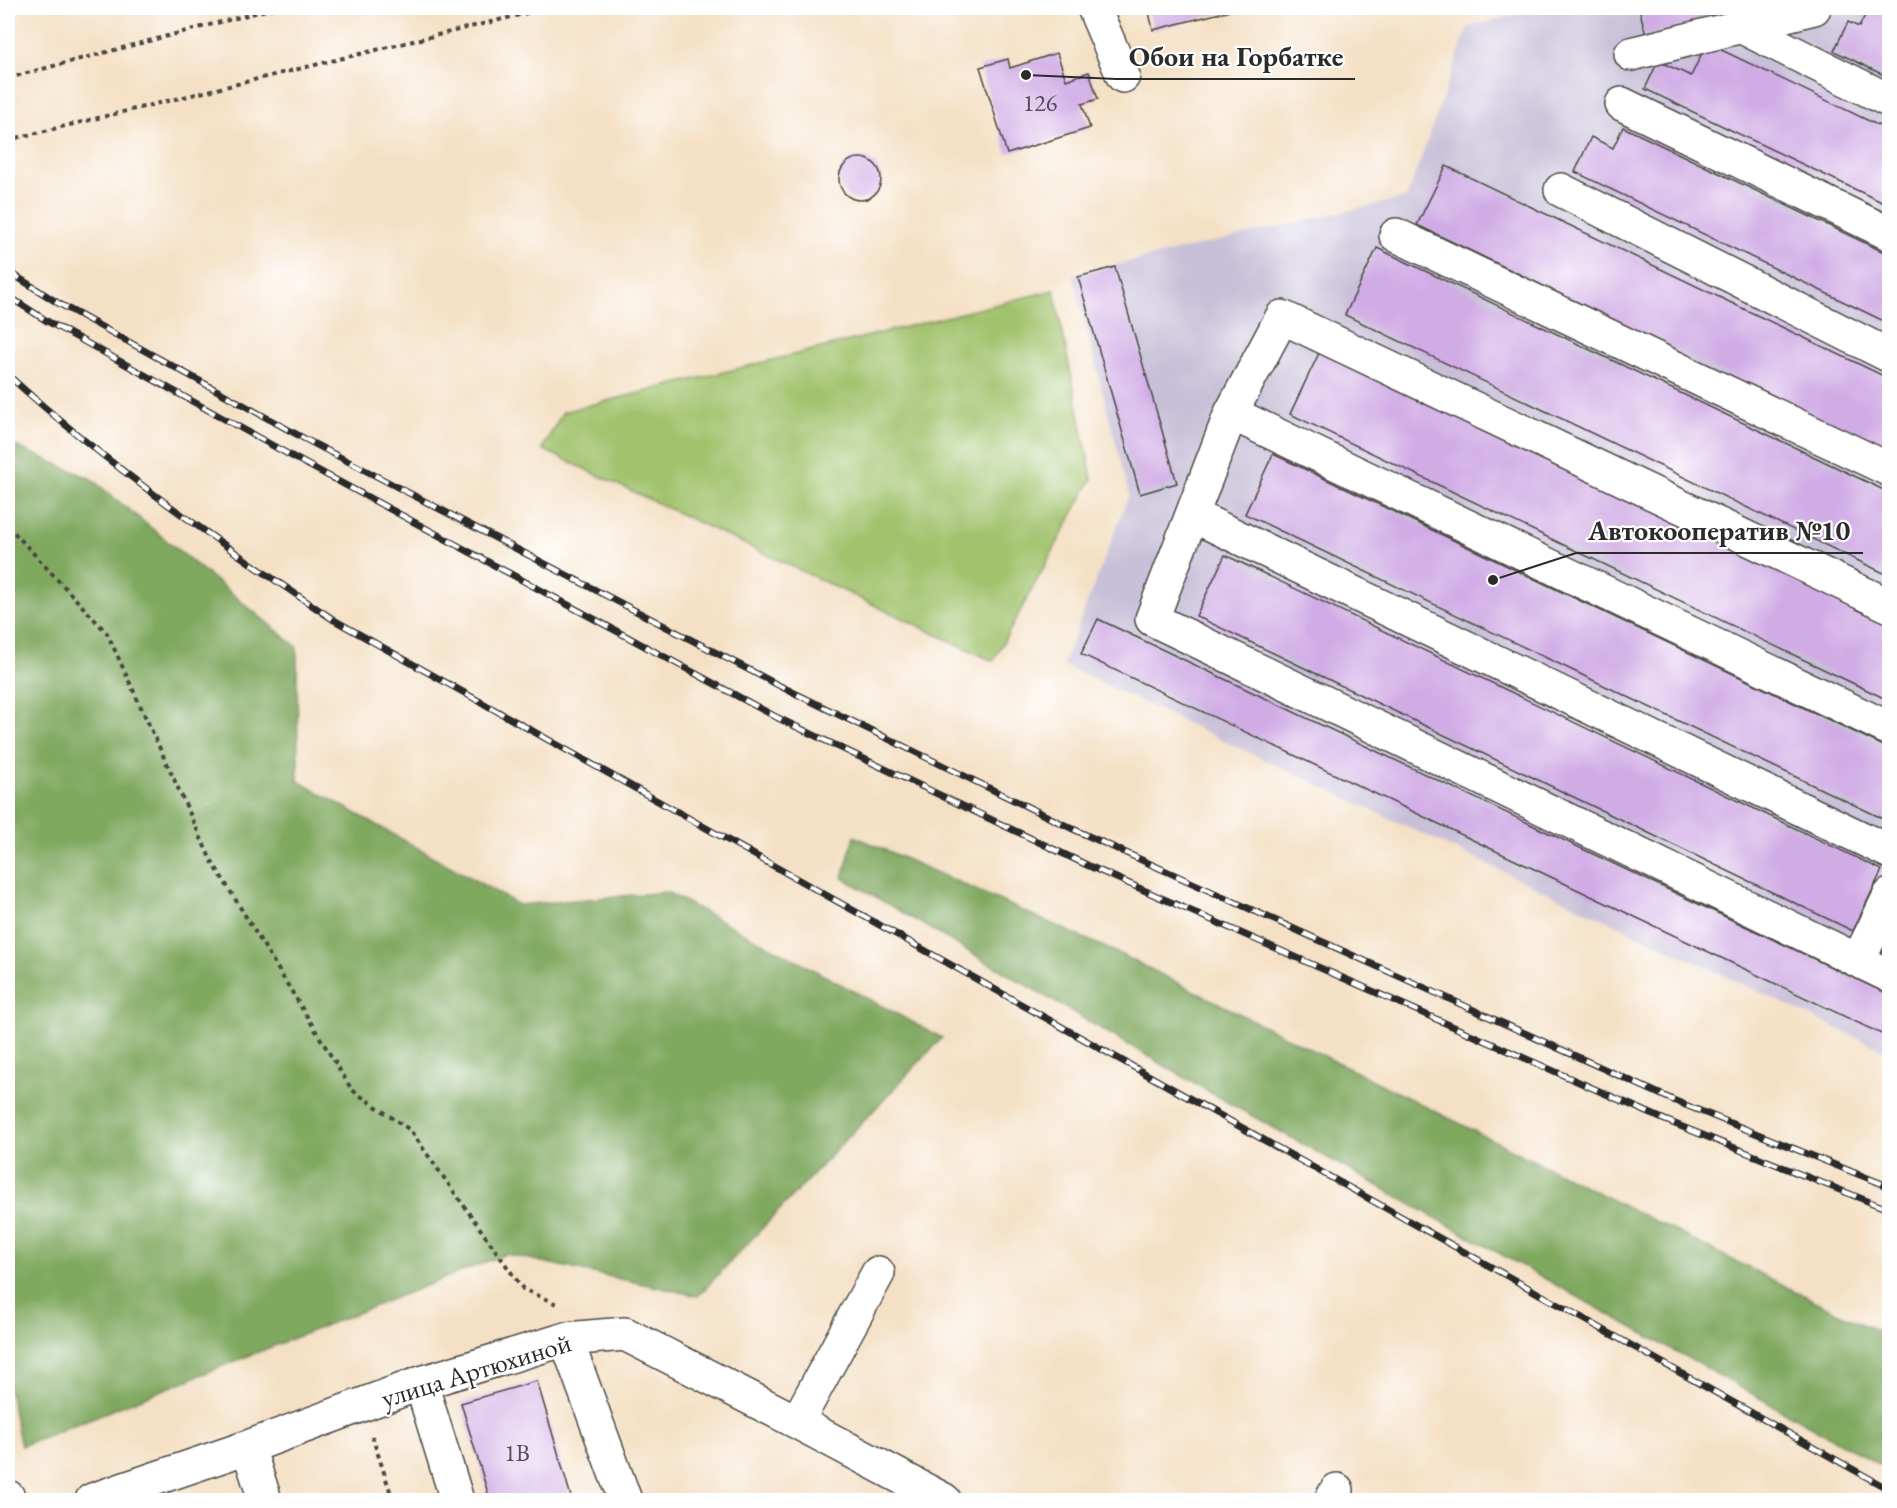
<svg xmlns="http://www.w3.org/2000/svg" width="1897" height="1508" viewBox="0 0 1897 1508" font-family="'EB Garamond',serif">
<rect width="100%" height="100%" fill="#fff"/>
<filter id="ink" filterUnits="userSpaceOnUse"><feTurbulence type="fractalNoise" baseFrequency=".0167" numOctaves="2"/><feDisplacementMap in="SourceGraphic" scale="12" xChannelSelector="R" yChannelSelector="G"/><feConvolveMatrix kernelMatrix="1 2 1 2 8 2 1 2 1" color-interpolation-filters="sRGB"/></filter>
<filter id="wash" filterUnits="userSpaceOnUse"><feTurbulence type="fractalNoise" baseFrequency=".008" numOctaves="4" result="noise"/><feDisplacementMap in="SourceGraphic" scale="24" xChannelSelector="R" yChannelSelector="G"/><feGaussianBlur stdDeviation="1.35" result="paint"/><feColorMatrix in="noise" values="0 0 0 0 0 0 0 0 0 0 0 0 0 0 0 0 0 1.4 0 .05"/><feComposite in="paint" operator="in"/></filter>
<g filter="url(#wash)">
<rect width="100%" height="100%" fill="#f4e0c4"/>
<path fill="#c8c0d8" d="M1543,8h346v1045l-826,-388 66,-170 -56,-220 334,-78 61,-170z"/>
<path fill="#a1c36d" stroke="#66774c" stroke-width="1.5" d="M1054,290l38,189 -99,182 -451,-212 21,-37z"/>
<path fill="#80a960" stroke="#566a46" stroke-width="1.5" d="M8,443l83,36 206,168 1,134 221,124 148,-13 275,146 -244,258 -192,-42 -485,192 -13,-59z
M854,836l268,119 721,360 46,22v133l-671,-373 -375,-219z"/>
<g id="blocks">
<path fill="#d0ace5" d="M1148,8h92l-87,22z
M1639,8h110l-103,27z
M1869,8h7l14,6v64l-56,-27 14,-29 11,5z
M1707,43l183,88v75l-245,-117 13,-28 33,15z
M1057,53l9,27 23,-8 9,27 -16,5 8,24 -83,26 -27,-87 28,-8 2,9z
M1623,127l267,128v69l-315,-152 16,-35 22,11z
M839 179a21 21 0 1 1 42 0a21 21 0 1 1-42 0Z
M1446,166l444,213v73l-473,-227z
M1377,248l513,245v83l-545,-261z
M1115,267l62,216 -37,11 -62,-217z
M1320,351l570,273v77l-600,-287z
M1273,454l617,295v73l-645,-308z
M1225,555l657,315 -29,61 -657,-315z
M1098,619l792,376v43l-809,-384z
M1890,937v21l-9,-4z
M537,1381l35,119h-82l-29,-97z"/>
</g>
</g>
<g filter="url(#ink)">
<use href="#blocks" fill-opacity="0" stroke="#494642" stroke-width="1.5"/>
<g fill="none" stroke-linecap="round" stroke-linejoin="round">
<g stroke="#494642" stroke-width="36">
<path id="minor" d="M1094,8l29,68
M1740,26l150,75
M1631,54l183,-46
M1622,104l268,130
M1561,190l329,166
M1396,235l494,235
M1231,413l659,316
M1192,515l698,337
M1890,606l-608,-289 -51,96 -79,206 738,357
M1858,961l32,-66
M566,1339l59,161
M421,1383l36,117
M797,1422l81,-149
M248,1447l17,53
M8,1497v3
M92,1500l156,-53 173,-64 145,-44 59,-5 172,88 147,78
M1331,1500l6,-10"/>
</g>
<path stroke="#494642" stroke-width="4" stroke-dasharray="4.5 4.5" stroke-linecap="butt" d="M8,78l266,-70
M8,140l540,-132
M8,526l99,107 103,225 142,232 58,40 113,159 36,16
M372,1436l21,64"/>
<use href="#minor" stroke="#fff" stroke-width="33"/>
<g stroke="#2b2b2b" stroke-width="7">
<path id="rail" d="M8,271l50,32 249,137 473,246 293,143 600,271 217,87
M8,296l39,25 250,138 481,259 311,148 576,254 225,90
M8,375c101,92 213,169 326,245l1556,870"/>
</g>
<use href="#rail" stroke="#fff" stroke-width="4.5" stroke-dasharray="14" stroke-linecap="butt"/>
</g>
</g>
<g text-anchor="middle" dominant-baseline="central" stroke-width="4.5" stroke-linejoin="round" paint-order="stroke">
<g font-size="24" fill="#544b5a">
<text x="1040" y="102">126</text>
<text x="517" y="1452">1В</text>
</g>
<g font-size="27" fill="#2b2b2b" stroke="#fff">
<text transform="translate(476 1370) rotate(-17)">улица Артюхиной</text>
</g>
</g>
<path fill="none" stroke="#2b2b2b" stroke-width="2" d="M1026 75L1116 79H1355M1493 580L1576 553H1863"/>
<g fill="#2b2b2b" stroke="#fff" stroke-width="2">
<circle cx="1026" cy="75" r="6"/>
<circle cx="1493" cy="580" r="6"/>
</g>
<g font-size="28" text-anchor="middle" font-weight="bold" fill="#2b2b2b" stroke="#fff" stroke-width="4.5" stroke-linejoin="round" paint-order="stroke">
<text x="1236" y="66">Обои на Горбатке</text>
<text x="1719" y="540">Автокооператив №10</text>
</g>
<rect width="1897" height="1508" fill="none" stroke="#fff" stroke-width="30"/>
</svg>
